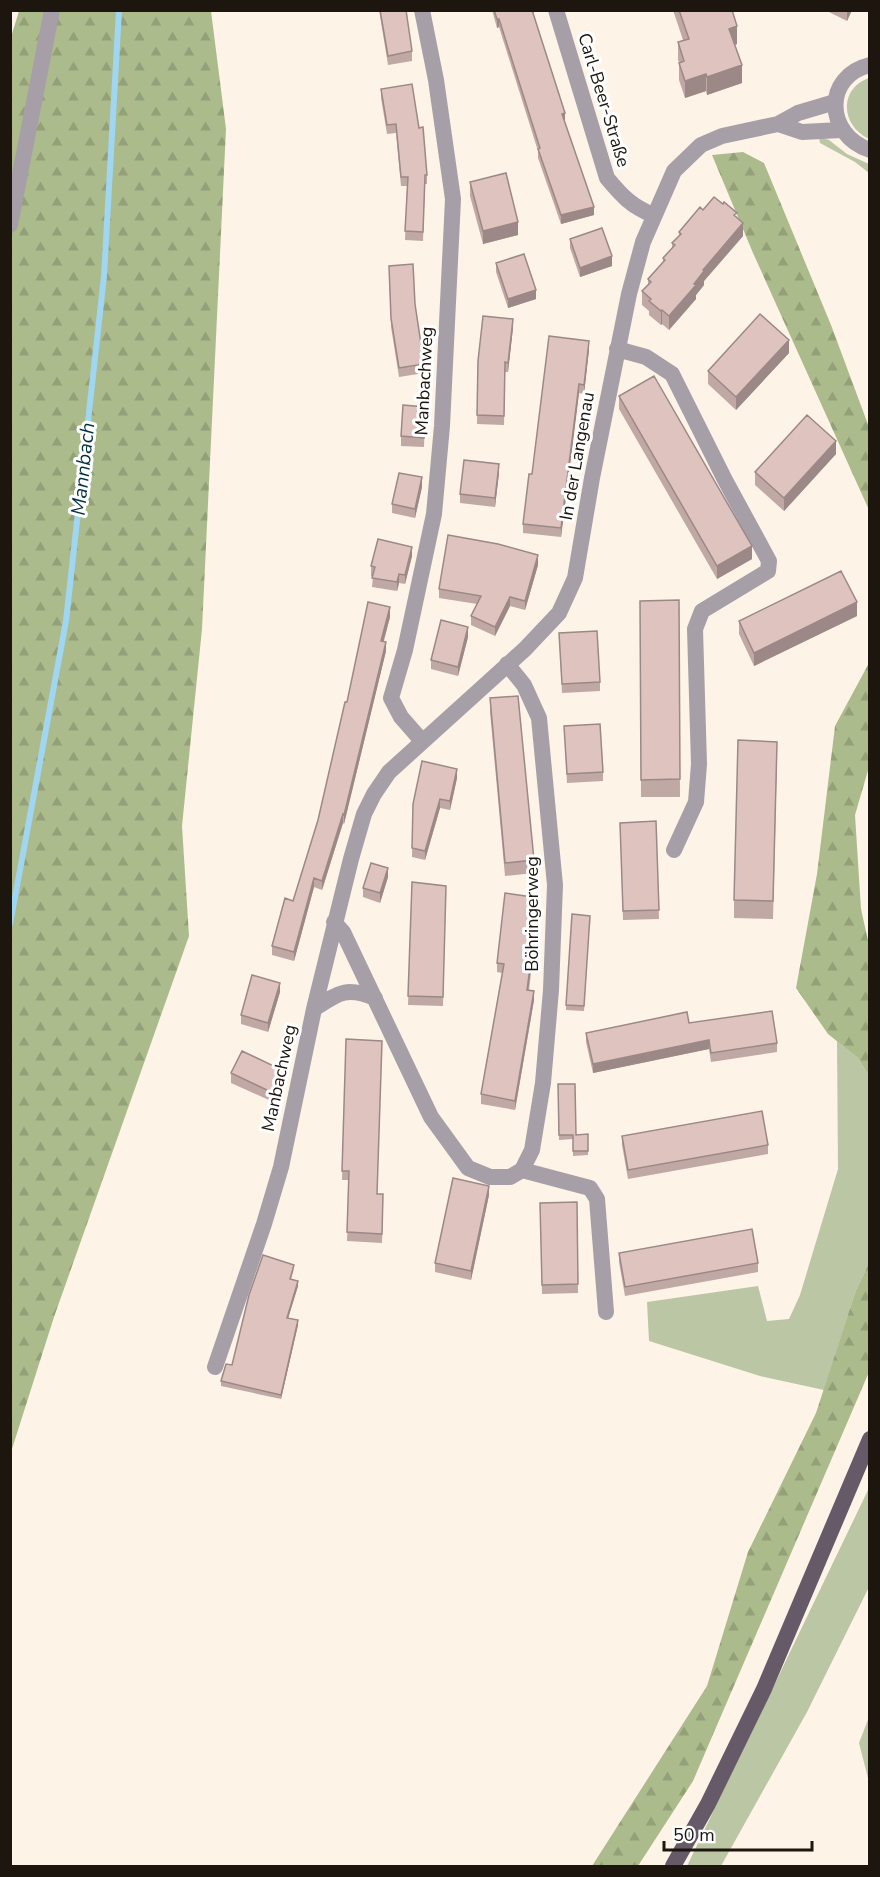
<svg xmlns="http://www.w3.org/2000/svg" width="880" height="1877" viewBox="0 0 880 1877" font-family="'Nunito Sans',sans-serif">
<defs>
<pattern id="forest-firs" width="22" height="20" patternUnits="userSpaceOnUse" patternTransform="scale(1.5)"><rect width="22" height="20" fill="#acbb8c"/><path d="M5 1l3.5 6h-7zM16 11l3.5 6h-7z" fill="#93a078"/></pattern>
</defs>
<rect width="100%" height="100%" fill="#fef3e7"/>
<path fill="#bbc6a4" d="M869,78h1l-1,61c-28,-13 -31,-50 0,-61z
M819,137l10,3 18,14 22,10v9l-14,-11 -35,-19z
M837,1041l21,17 11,18v187l-13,27 -32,100 -64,-14 -111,-35 -2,-39 111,-16 9,35 22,-2 11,-24 38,-126z
M869,1488v99l-62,125 -86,154h-34z
M869,1717v65l-10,-39z"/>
<path fill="url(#forest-firs)" d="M19,11h192l15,118 -24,500 -20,197 7,110 -135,381 -43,135v-1415z
M743,152l21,11 67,162 38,102v83l-116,-257 -41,-98z
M869,663v104l-14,48 6,94 8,36v131l-11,-18 -30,-24 -32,-46 21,-114 18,-148z
M869,1263v109l-176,409 -55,85h-46l115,-180 41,-134 68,-139 40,-123z"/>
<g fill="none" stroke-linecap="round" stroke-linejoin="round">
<path stroke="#a0d6f1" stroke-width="6" d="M10,924l56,-303 38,-345 15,-266"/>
<path stroke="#a79fa8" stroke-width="16" d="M556,10l51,168c15,18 24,28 46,37
M778,124l24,8 39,-2
M10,225l42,-215
M617,349l29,8 26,17 53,106 44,81 -1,10 -66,40 -7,18 4,135 -3,38 -22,48
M422,741l-21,-24 -10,-19 14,-48 29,-136 8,-88 11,-227 -17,-119 -14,-70
M334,922l9,10 88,185 37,51 22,9h20l12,-7 10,-20 11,-67 8,-93 4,-105 -16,-167 -15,-33 -17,-21
M314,1009c24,-16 32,-23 61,-11
M522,1170l68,18 7,11 9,113
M215,1367l49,-143 17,-57 33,-158 37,-150 13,-45 10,-20 15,-22 136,-123 34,-36 16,-35 17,-100 37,-184 14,-52 31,-71 27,-26 21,-9 56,-12 20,-11 37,-11"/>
<path stroke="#a79fa8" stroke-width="16" d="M870,65c-47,11 -45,70 0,85"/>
<path stroke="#665a69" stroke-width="16" d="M673,1866l35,-62 56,-115 106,-250"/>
</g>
<path fill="#c0a8a4" d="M379,10h27l6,41v10l-24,4z
M492,10h42v5l31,107h-1l30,93 -33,9 -23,-66v-7l-39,-124 -2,1z
M673,10h59l5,34 -2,1 7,38 -35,12 -1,-4 -21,7 -6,-18v-18l-1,-2v-18l5,-2z
M825,10h27l-5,11z
M381,89l46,86v9h-2l-2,57 -18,-1 2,-54h-6l-5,-53 -9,1 -6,-36z
M470,182l48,53 -35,9 -13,-48z
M703,210l34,7 6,19 -39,45v4l-8,10v4l-27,31 -7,-6 -1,1 -12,-10v-4l-7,-6v-14l6,-7v-5l15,-17v-4l9,-10v-5l7,-7v-4z
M570,239l42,27 -32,11 -10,-29z
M496,263l40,36 -28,9 -12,-36z
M389,266l26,38 9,60v9l-25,4 -8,-50z
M513,328l-5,44h-3l-1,53 -27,-1 1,-63z
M589,350l-5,44 -5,-1 -18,144 -38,-4v-9l9,-50z
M789,353l-53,57 -28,-26v-13z
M619,396l133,163 -35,20 -98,-170z
M425,416l-1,31 -23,-1v-10z
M836,454l-52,57 -29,-26v-13z
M499,473l-4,34 -35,-4v-9z
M422,487l-7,31 -23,-5v-9z
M412,556l-7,28 -6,-1 -2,8 -25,-4 1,-11h-2v-10z
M538,565l-13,45 -15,-4 -15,30 -24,-11v-9l6,-12 -38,-6v-9z
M679,600l1,197h-39l-1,-196z
M857,616l-103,50 -15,-32v-13z
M390,617l-6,24 2,10 -42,173 -1,-1 -21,67 -8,-3 -20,74 -22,-6v-9l21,-45 25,-81 29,-118z
M559,633l41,49v9l-38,2z
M468,637l-10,39 -27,-7v-9z
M490,698l44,162v13l-29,3 -15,-164z
M564,726l39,46v9l-36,2z
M777,759l-4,160 -39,-1v-18z
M457,778l-7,32 -10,-2 -15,52 -13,-3 1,-53z
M656,821l3,98 -36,1 -3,-97z
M388,877l-8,26 -17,-6v-9z
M412,882l34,4 -3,120 -35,-1z
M539,907l-10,83 5,10 -19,110 -34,-6v-10l21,-121 -5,-1v-9z
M590,916l-6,95 -18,-1v-5z
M280,992l-12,40 -27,-8v-9z
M689,1023l88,20v9l-66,10 -2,-13 -116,24 -7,-31v-9z
M346,1039l31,155h6l-1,49 -35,-2 2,-61h-7z
M231,1073l51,6 -11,22 -40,-18z
M558,1084l18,51 12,-1v21l-15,1v-17l-14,1z
M622,1136l146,9v9l-140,25 -6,-34z
M489,1195l-18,85 -36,-8v-9z
M577,1202l1,91 -36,1 -2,-91z
M619,1253l139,10v9l-133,24 -6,-34z
M294,1269l-3,10 7,7 -10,32 10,7 -17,74 -60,-13v-5l11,-16z"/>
<path fill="#9c8886" d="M848,10h4l-5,11v-9z
M497,19h2v8l-2,1z
M737,26v18l-8,3v-18z
M742,65v18l-35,12v-18z
M706,74v17l-21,7v-17z
M565,113v9l-3,1v-9z
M594,207v8l-33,9v-9z
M518,222v13l-35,9v-13z
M743,223v13l-39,45v4l-8,10v4l-27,31v-14l34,-46z
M612,256v10l-32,11v-9z
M536,290v9l-28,9v-9z
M662,310v14l-1,1v-14z
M513,319v9l-5,44v-9z
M789,340v13l-53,57v-13z
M589,341v9l-5,44v-9z
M579,384v9l-18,144v-9z
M836,441v13l-52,57v-13z
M499,464v9l-4,34v-9z
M422,477v10l-7,31v-9z
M752,546v13l-35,20v-13z
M412,547v9l-7,28v-9z
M538,555v10l-13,45v-9z
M399,574v9l-2,8v-9z
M510,597v9l-15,30v-9z
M857,602v14l-103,50v-13z
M390,607v10l-9,33v-9z
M468,627v10l-10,39v-9z
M386,642v9l-42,173v-9z
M457,769v9l-7,32v-9z
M440,799v9l-15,52v-9z
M343,814v9l-21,67v-9z
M388,868v9l-8,26v-10z
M314,878v9l-20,74v-9z
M539,898v9l-12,92v-9z
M280,983v9l-12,40v-9z
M534,991v9l-19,110v-9z
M709,1040v9l-116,24v-9z
M282,1070v9l-11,22v-9z
M489,1186v9l-18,85v-9z
M298,1281v5l-11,36v-4z
M298,1320v5l-17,74v-4z"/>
<path fill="#dfc3bf" stroke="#9c8886" stroke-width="1.5" d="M380,10h26l6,41 -24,5z
M494,10h38l33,103 -3,1 32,93 -33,8 -23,-66 2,-1 -41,-129h-2z
M679,10h53l5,16 -8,3 13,36 -35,12 -1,-3 -21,7 -6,-18 5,-2 -6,-19 11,-3z
M412,84l7,44 4,-1 4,48h-2l-2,57 -18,-1 3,-54h-7l-5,-53 -9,1 -6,-36z
M506,173l12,49 -35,9 -13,-49z
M714,197l9,7 1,-2 13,11 -3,2 9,8 -40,47 1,1 -10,13 2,1 -27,31 -7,-6 -1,1 -12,-10 2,-2 -9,-8 9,-9 -3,-3 17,-19 -2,-2 12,-13 -3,-2 9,-9 -2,-2 21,-25 3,3z
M602,228l10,28 -32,12 -10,-29z
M524,254l12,36 -28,9 -12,-36z
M413,264l2,40 9,60 -25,4 -8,-50 -2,-52z
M760,314l29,26 -53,57 -28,-26z
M483,316l30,3 -5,44 -3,-1 -1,54 -27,-1 1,-54z
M549,336l40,5 -5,44 -5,-1 -18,144 -38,-4 6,-50h3z
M654,376l98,170 -35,20 -98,-170z
M403,405l22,2 -1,31 -23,-2z
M807,415l29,26 -52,57 -29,-26z
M464,460l35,4 -4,34 -35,-4z
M399,473l23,4 -7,32 -23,-5z
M448,535l50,9 40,11 -13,46 -15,-4 -15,30 -24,-11 10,-20 -42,-7z
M378,539l34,8 -7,28 -6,-1 -2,8 -25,-4 3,-11 -4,-1z
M841,571l16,31 -103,51 -15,-32z
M679,600l1,179 -39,1 -1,-179z
M368,602l22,5 -9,34 5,1 -42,173 -1,-1 -21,67 -8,-3 -20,74 -22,-6 13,-48 8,3 25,-81 27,-118h2z
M441,620l27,7 -10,40 -27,-7z
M597,631l3,51 -38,2 -3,-51z
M518,696l16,164 -29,3 -15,-165z
M600,724l3,48 -36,2 -3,-48z
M738,740l39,2 -4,159 -39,-1z
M422,761l35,8 -7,32 -10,-2 -15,52 -13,-3 1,-44z
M656,821l3,89 -36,1 -3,-88z
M371,863l17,5 -8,25 -17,-5z
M412,882l34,4 -3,111 -35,-1z
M505,893l34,5 -12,92 7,1 -19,110 -34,-7 23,-130 -7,-1z
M572,914l18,2 -6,90 -18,-1z
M252,975l28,8 -12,40 -27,-8z
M772,1011l5,32 -66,10 -2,-13 -116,24 -7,-31 101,-21 2,11z
M346,1039l36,2 -5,153h6l-1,40 -35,-2 2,-61h-7z
M242,1051l40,19 -11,22 -40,-19z
M558,1084h17l1,51 12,-1v17h-15v-16h-14z
M762,1111l6,34 -140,25 -6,-34z
M453,1178l36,8 -18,85 -36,-8z
M577,1202l1,82 -36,1 -2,-82z
M752,1229l6,34 -133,24 -6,-34z
M263,1255l31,10 -4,14 8,2 -11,37 11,2 -17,75 -60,-14 5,-17 6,1 17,-70z"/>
<g text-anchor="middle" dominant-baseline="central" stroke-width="6" stroke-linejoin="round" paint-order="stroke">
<g font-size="18" fill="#1c160f" stroke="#fff">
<text transform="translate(604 100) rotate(73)">Carl-Beer-Straße</text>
<text transform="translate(424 381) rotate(-87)">Manbachweg</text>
<text transform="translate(577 456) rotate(-80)">In der Langenau</text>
<text transform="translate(532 914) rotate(-90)">Böhringerweg</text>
<text transform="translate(279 1078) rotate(-78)">Manbachweg</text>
</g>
<g font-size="20" font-style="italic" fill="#003043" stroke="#fff">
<text transform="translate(83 469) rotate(-84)">Mannbach</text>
</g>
</g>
<rect width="880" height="1877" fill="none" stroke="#1c160f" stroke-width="24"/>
<path d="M664 1841v9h148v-9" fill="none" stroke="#1c160f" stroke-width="3"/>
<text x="673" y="1841" font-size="18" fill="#1c160f" stroke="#ffffff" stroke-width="4.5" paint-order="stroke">50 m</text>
</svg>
